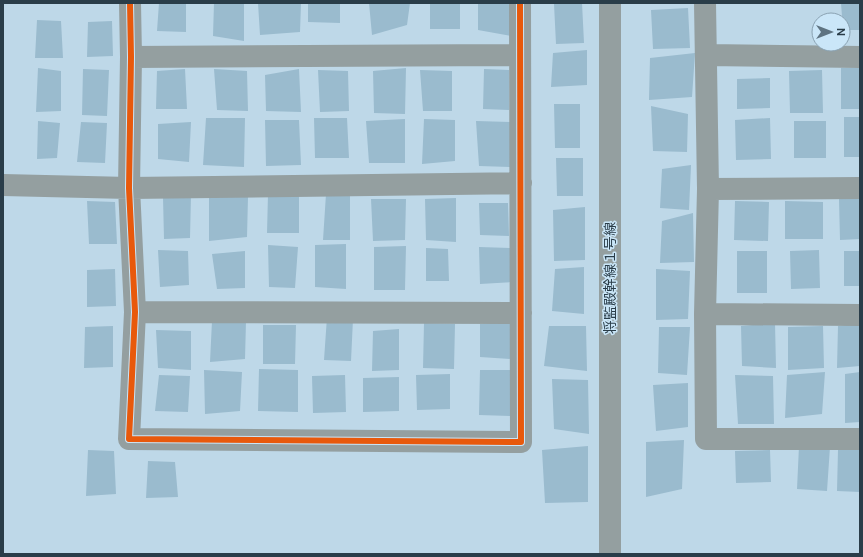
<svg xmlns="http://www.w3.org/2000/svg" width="863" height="557" viewBox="0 0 863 557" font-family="'DM Sans','Noto Sans JP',sans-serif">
<rect width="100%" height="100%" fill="#bed8e8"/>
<path fill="#9abbce" d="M159,3h27v29l-29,-1z
M214,3h30v38l-31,-5z
M258,3h43l-1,29 -40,3z
M308,3h32v20l-32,-1z
M369,3h41l-3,22 -35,10z
M430,3h30v26h-30z
M478,3h33v33l-33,-6z
M582,3l2,40 -28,1 -2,-40z
M841,3h19v27h-17z
M688,8l2,40 -37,1 -2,-39z
M37,20l24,1 2,37h-28z
M112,21l1,35 -26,1 1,-35z
M587,50v35l-36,2 2,-34z
M695,53l-3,44 -43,3 1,-42z
M38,68l23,3v40l-25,1z
M406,68l-1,46 -31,-1 -1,-42z
M841,68h19v41h-19z
M83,69l26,1 -2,46 -25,-1z
M185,69l2,40h-31l1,-38z
M214,69l33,2 1,40 -31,-1z
M299,69l2,43 -35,-1 -1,-36z
M484,69l25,1v40l-26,-1z
M318,70l30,1 1,40 -29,1z
M420,70l32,1v40h-29z
M822,70l1,43h-33l-1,-42z
M770,78v30l-33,1v-30z
M554,104h26v44h-25z
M651,106l37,8 -1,38 -34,-1z
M844,117h16v40h-16z
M206,118h39l-1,49 -41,-2z
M314,118h33l2,40h-34z
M770,118l1,41 -35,1 -1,-40z
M405,119v44h-36l-3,-42z
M424,119l31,1v41l-33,3z
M265,120h34l2,45 -35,1z
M38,121l22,2 -3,35 -20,1z
M476,121l34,1 2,45 -33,-1z
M794,121h32v37h-32z
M81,122l26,1 -2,40 -28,-1z
M191,122l-2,40 -31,-3v-35z
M556,158h27v38h-26z
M691,165l-2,45 -29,-2 2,-39z
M191,194l-1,44 -26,1 -1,-42z
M268,194h31v39h-32z
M326,194l24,2v44h-27z
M209,196l39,1 -1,40 -38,4z
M456,198v44l-30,-2 -1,-41z
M371,199h35l-1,41 -32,1z
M839,199h21v40l-20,1z
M87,201l28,1 2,42h-28z
M735,201l34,1 -1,39 -34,-1z
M785,201l38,1v37h-38z
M479,203h29l1,33 -29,-1z
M585,207v53l-31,1 -1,-51z
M693,213l1,49 -34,1 2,-42z
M346,244v45l-31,-2v-42z
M268,245l30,2 -3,41 -26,-1z
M406,246l-1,44h-31v-43z
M479,247l33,1 2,34 -34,2z
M426,248l22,1 1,32h-23z
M158,250l30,1 1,34 -29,2z
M819,250l1,38 -29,1 -1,-38z
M245,251v37l-28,1 -5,-35z
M737,251h30v42h-30z
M844,251h16v35h-16z
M584,267v47l-32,-3 3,-42z
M115,269l1,37 -29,1v-37z
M656,269l34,2 -2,48 -32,1z
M327,317l26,2 -2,42 -27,-1z
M212,321h34l-1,38 -35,3z
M512,321v38l-32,-2v-33z
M424,323l31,1 -1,45 -31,-1z
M775,323l1,45 -34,-2 -1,-40z
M860,323v43l-23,2 1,-42z
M263,325h33l-1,39h-32z
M113,326v41l-29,1 1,-41z
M549,326h37l1,45 -43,-5z
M823,326l1,42 -36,2v-43z
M659,327h31l-3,48 -29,-2z
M399,329v41l-27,1 1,-40z
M156,330l35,1v39l-33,-2z
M259,369l39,1v42l-40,-1z
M204,370l38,2 -2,39 -35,3z
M480,370h31l-1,46 -31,-1z
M825,372l-3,42 -37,4 2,-43z
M860,372v50l-15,1v-49z
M450,374v35l-33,1 -1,-35z
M159,375l31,1 -2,36 -33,-1z
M345,375l1,37 -33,1 -1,-37z
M735,375l38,1 1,48h-36z
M399,377v34l-36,1v-34z
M552,379l36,1 1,54 -35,-5z
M688,383v44l-32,4 -3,-46z
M684,440l-2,49 -36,8v-55z
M588,446v56l-43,1 -3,-53z
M799,446l31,1 -3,44 -30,-2z
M88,450l26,1 2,43 -30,2z
M770,450l1,32 -35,1 -1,-32z
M838,450h22v42l-23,-1z
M148,461l27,1 3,35 -32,1z"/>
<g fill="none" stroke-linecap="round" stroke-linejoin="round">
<path stroke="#949fa0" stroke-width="22" d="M130,3l1,54 -2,131 6,124 -6,127 392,3 -1,-439
M610,3v551
M705,3l3,186 -3,125 1,125h154
M707,55l153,2
M131,57l389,-2
M3,185l126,3 392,-5
M708,189l152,-1
M135,312l386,1
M705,314l155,1"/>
<g stroke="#cae6f8" stroke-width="8">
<path id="cycleway" d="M130,3l1,54 -2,131 6,124 -6,127 392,3 -1,-439"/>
</g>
<use href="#cycleway" stroke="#e8590c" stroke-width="6"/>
</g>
<g text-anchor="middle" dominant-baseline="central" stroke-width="3" stroke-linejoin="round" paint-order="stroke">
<g font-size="14" fill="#2a3d49" stroke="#cae6f8">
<text transform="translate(610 278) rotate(-90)">将監殿幹線１号線</text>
</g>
</g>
<rect width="863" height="557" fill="none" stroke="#2a3d49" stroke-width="8"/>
<g transform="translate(831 32) rotate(90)"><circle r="19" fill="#cae6f8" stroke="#8aa2b2"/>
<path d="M0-3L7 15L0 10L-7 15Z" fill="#5e7381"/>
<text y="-6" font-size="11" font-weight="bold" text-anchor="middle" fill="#2a3d49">N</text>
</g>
</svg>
